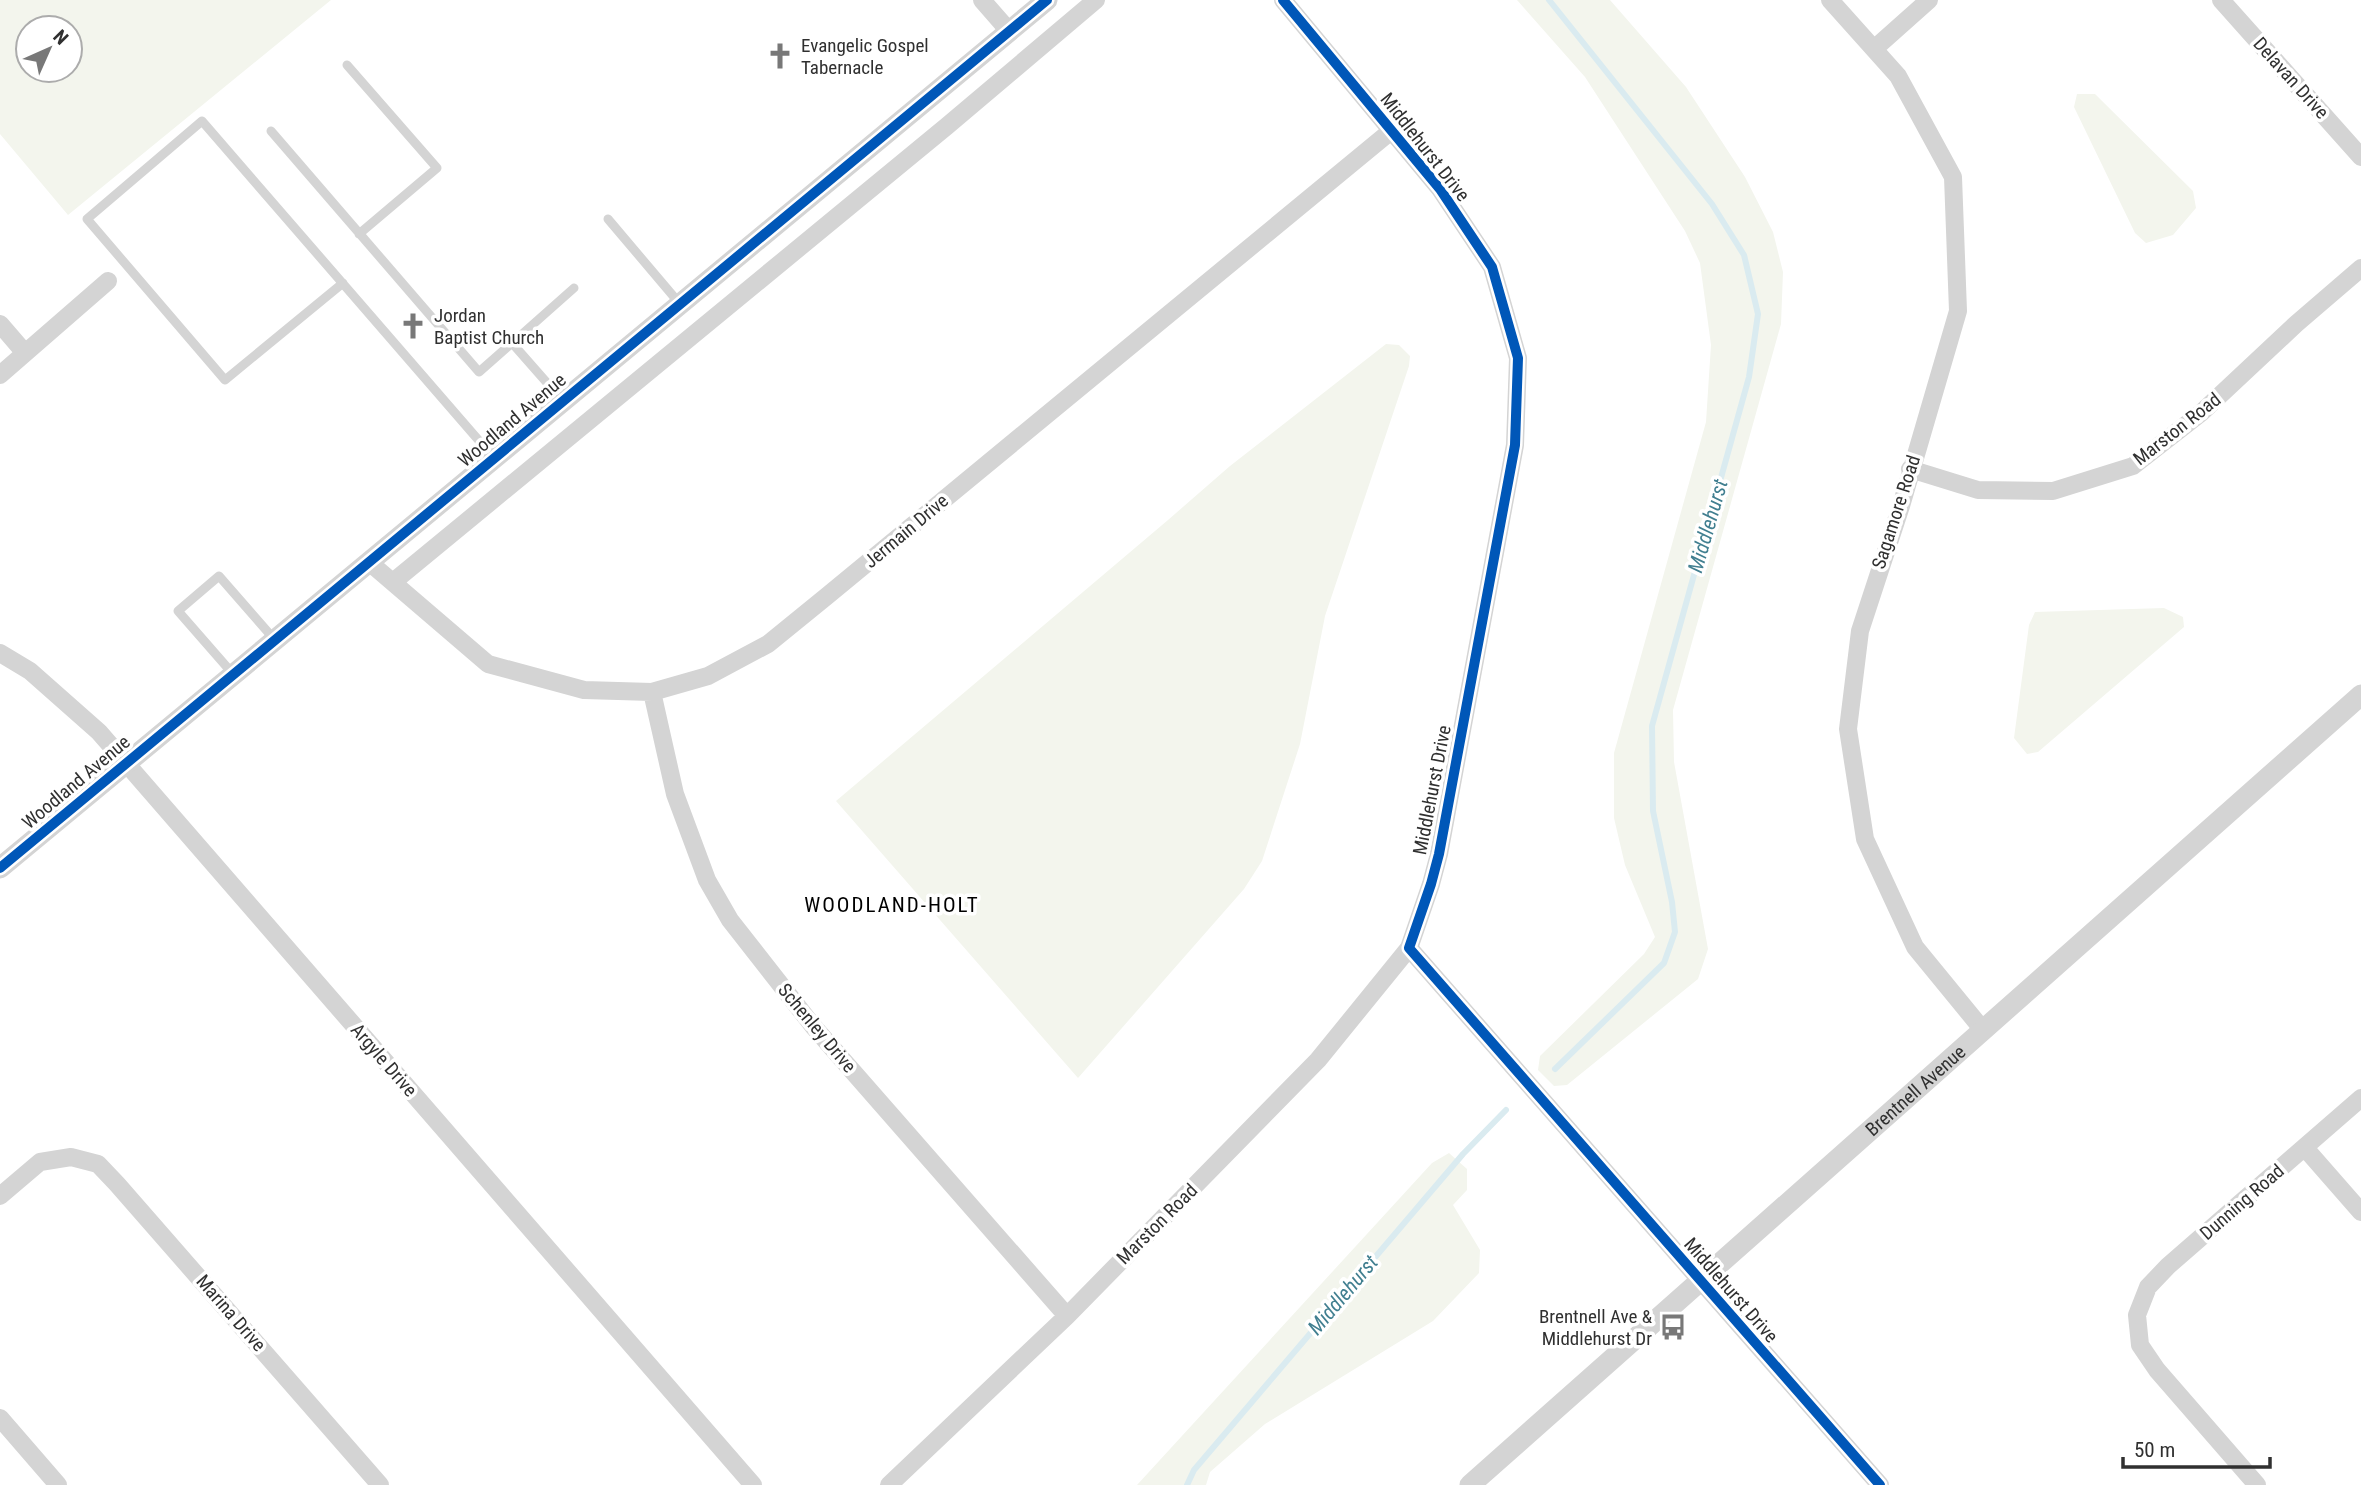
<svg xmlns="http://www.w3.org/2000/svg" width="2361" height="1485" viewBox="0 0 2361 1485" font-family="'Roboto Condensed',sans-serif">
<rect width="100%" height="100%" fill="#fff"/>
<path fill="#f3f5ed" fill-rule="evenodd" d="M0,0h331l-263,215 -68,-81zM28,28h42v42h-42z
M1517,0h93l76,87 59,90 28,55 10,40 -2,52 -108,386 1,52 34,187 -10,30 -131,106 -13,1 -16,-16 2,-14 104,-102 11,-17 -30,-72 -11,-47v-65l92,-331 5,-77 -11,-82 -15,-32 -100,-154z
M2077,94h18l98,97 3,17 -23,27 -27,8 -11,-10 -61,-126z
M1386,344l13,1 11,11 -1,10 -84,250 -25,128 -38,117 -18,28 -166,189 -242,-277 332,-281 62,-54z
M2164,608l19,9 1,10 -146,125 -11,2 -13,-16 15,-113 6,-13z
M1449,1153l18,16v21l-14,15 27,45 -1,23 -46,48 -168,103 -55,48 -4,13h-69l295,-322z"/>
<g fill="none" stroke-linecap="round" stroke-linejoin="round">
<path stroke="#daebf0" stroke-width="6" d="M1549,0l163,204 32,51 14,59 -9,63 -97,349 1,85 19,91 3,30 -11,31 -109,106
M1187,1485l7,-15 269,-316 43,-44"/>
<path stroke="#d4d4d4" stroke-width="9" d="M347,65l90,103 -78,66
M271,131l208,241 33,-29 51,58
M608,219l72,85
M343,283l-118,97 -138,-161 115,-98 292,337
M512,343l62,-55
M233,674l-55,-63 41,-35 55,63"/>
<path stroke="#d4d4d4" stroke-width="18" d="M982,0l27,31
M1283,0l157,189 52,78 26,91 -3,87 -76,409 -8,30 -22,64 471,537
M1830,0l68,76 55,101 5,134 -57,195 -41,125 -12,98 17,110 50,108 68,83
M2221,0l140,157
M1874,49l55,-49
M0,324l25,29
M0,375l108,-94
M1910,469l68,21 75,1 80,-25 68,-53 95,-89 65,-56
M369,562l119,102 96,26 68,2 56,-16 60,-32 59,-48 564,-465
M393,582l554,-456 149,-126
M0,653l30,18 69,61 654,753
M652,692l23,102 32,86 23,40 83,106 254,290
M2305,1148l56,64
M0,1196l40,-34 31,-5 27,7 19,20 263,301
M0,1418l58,67
M889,1485l178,-169 251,-256 91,-112
M2257,1485l-100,-115 -17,-25 -3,-30 11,-28 20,-21 193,-168"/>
<g stroke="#d4d4d4" stroke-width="21">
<path d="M0,868l1047,-868"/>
<path id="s1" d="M1470,1485l891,-790"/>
</g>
<g stroke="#fff" stroke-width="15">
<path id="cycleway" d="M1283,0l157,189 52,78 26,91 -3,87 -76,409 -8,30 -22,64 471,537
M0,868l1047,-868"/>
</g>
<use href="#cycleway" stroke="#0057b8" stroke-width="10"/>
</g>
<defs>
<g id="church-bare" transform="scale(2.1)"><path d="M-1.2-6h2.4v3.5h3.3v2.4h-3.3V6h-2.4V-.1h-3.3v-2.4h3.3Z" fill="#787878" stroke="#fff" stroke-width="2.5" paint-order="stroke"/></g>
<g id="bus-bare" transform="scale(2.1)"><path d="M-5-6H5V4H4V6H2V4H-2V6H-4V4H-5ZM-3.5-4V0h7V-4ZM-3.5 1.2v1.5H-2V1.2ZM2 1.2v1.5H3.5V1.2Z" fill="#787878" stroke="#fff" stroke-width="2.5" paint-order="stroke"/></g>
</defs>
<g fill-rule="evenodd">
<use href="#church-bare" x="780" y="56"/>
<use href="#church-bare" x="413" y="326"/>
<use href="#bus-bare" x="1673" y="1327"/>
</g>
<g text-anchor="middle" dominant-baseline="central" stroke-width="7" stroke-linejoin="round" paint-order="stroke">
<g font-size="19" fill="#303030" stroke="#fff" text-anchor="start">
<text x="801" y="45">Evangelic Gospel<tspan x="801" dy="22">Tabernacle</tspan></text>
<text x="434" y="315">Jordan<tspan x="434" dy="22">Baptist Church</tspan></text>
<text x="1652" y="1316" text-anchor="end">Brentnell Ave &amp;<tspan x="1652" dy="22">Middlehurst Dr</tspan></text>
</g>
<g font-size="19" fill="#303030" stroke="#fff">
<text transform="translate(2291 78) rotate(48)">Delavan Drive</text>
<text transform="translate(1425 147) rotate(52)">Middlehurst Drive</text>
<text transform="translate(512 420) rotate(-40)">Woodland Avenue</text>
<text transform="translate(2177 429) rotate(-38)">Marston Road</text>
<text transform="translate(1896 512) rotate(-72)">Sagamore Road</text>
<text transform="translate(906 531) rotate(-40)">Jermain Drive</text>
<text transform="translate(76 782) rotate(-40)">Woodland Avenue</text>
<text transform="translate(1432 790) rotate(-79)">Middlehurst Drive</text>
<text transform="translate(817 1028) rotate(50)">Schenley Drive</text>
<text transform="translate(384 1060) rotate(49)">Argyle Drive</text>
<text stroke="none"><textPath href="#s1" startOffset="595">Brentnell Avenue</textPath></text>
<text transform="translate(2242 1202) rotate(-41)">Dunning Road</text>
<text transform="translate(1157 1224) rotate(-45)">Marston Road</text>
<text transform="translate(1731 1290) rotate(49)">Middlehurst Drive</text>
<text transform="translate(231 1313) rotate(49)">Marina Drive</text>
</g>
<g font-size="21" font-style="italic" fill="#417f90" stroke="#fff">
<text transform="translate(1708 526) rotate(-74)">Middlehurst</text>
<text transform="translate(1343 1295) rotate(-50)">Middlehurst</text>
</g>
<g font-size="21" letter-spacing="2" fill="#000" stroke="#fff">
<text x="892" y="905">WOODLAND-HOLT</text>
</g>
</g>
<g transform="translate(49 49) rotate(45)"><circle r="33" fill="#ffffff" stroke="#acacac" stroke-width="2"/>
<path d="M0-5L12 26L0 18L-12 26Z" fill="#787878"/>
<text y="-10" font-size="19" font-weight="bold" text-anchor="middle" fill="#303030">N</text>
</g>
<path d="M2123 1457v10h147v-10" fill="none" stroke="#303030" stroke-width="3.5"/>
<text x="2134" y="1457" font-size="21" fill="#303030" stroke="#ffffff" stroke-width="5" paint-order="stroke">50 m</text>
</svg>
